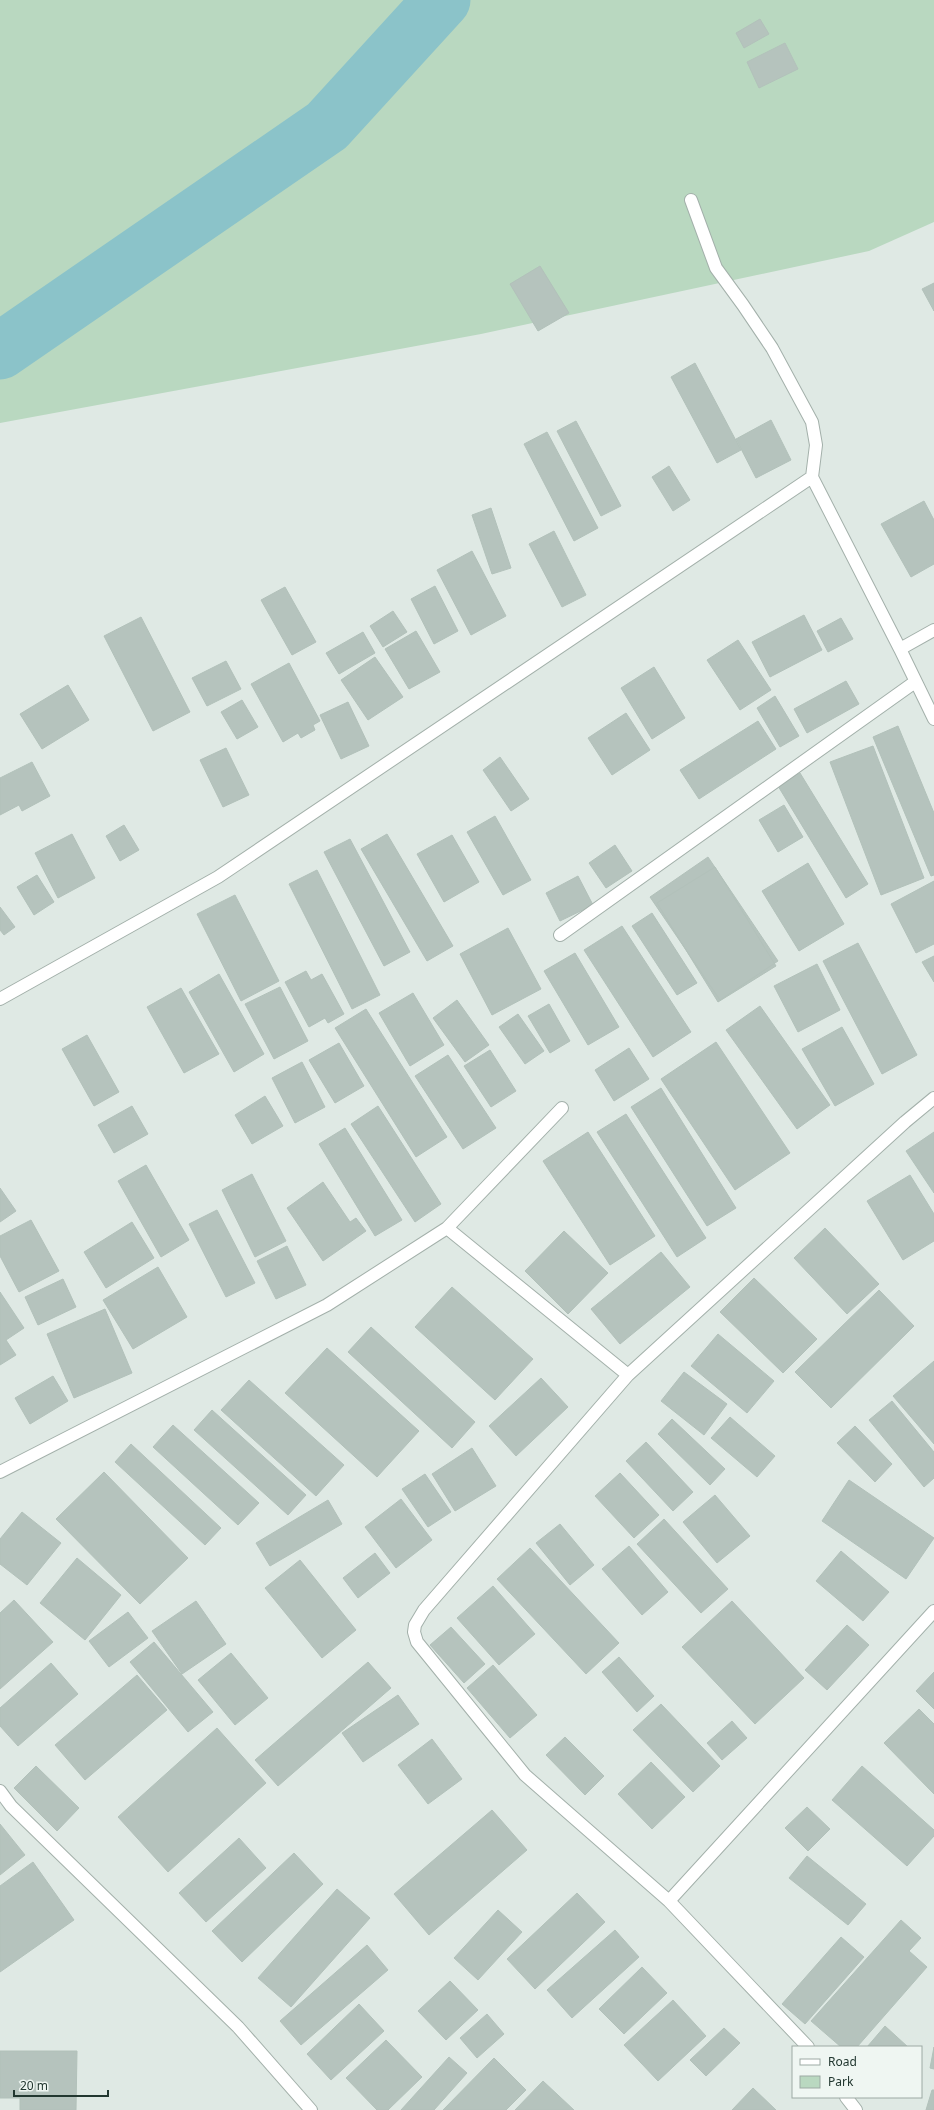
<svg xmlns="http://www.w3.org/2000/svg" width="934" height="2110" viewBox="0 0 934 2110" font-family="'Noto Sans',sans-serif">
<rect width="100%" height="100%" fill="#dfe9e4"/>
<path fill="#b9d8c0" d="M0,0h934v222l-65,29 -388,83 -481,89z"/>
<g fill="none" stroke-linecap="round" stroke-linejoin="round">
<path stroke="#8bc3c9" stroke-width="57" d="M0,351l327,-225 115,-126"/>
</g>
<path fill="#b5c3bd" stroke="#b2c1ba" d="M760,19l9,15 -25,14 -8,-15z
M785,43l13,26 -39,19 -12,-26z
M540,266l29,47 -31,18 -28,-47z
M934,283v28l-12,-22z
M695,363l46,87 -24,13 -46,-86z
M771,420l20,40 -35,18 -20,-39z
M576,421l45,85 -20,10 -44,-85z
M547,432l51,96 -24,13 -50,-97z
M669,466l21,34 -17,11 -21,-34z
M924,501l10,19v44l-23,13 -30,-53z
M491,508l20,60 -19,6 -20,-59z
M554,531l32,64 -24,12 -33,-63z
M472,551l34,65 -35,19 -34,-65z
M435,586l23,45 -24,13 -23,-45z
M285,587l31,55 -24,13 -31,-55z
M393,611l14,21 -24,15 -13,-21z
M804,615l18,35 -52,27 -18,-35z
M141,617l49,95 -37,19 -49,-95z
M841,618l12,21 -25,13 -11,-21z
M416,631l24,41 -31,17 -24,-40z
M363,632l12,21 -36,21 -13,-21z
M738,640l33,50 -31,20 -33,-50z
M375,657l28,40 -35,23 -27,-40z
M226,661l15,28 -34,17 -15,-28z
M289,663l31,58 -7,4 2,5 -14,8 -3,-5 -15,9 -32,-58z
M654,667l31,51 -33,21 -31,-51z
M846,681l13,23 -52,29 -13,-24z
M68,685l21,35 -47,29 -22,-35z
M775,696l24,40 -19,11 -23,-39z
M242,700l16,27 -21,12 -16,-27z
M348,702l21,44 -28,13 -21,-44z
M626,713l24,37 -38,25 -24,-37z
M758,721l18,28 -77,50 -19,-29z
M898,726l36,87v62l-3,1 -58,-139z
M873,746l51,132 -43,17 -51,-133z
M226,748l23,47 -26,12 -23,-47z
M500,757l29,42 -18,12 -28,-41z
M32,762l18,34 -28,15 -3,-6 -19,10v-37z
M800,773l68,111 -22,14 -68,-112z
M784,805l19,32 -25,15 -19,-32z
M495,816l36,64 -28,15 -36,-63z
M124,825l15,25 -19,11 -14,-25z
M72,834l23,44 -37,20 -23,-45z
M387,834l66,112 -26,15 -66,-112z
M452,835l27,47 -35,20 -27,-48z
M350,839l60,113 -26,14 -60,-114z
M615,845l17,26 -26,17 -17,-25z
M708,857l70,104 -58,39 -70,-103z
M808,863l36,61 -45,27 -37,-60z
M715,867l61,99 -58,36 -61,-99z
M317,870l63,125 -28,14 -63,-125z
M37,875l17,27 -20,13 -17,-28z
M578,876l15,29 -33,16 -14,-28z
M934,881v63l-18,9 -25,-49z
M235,895l44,86 -38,20 -44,-87z
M0,907l15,20 -11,8 -4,-5z
M652,913l45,70 -20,12 -45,-69z
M622,926l69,106 -38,25 -69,-107z
M508,928l33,61 -49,26 -32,-61z
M858,943l59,112 -35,19 -59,-113z
M575,953l44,74 -31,18 -44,-74z
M934,956v26l-12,-20z
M817,964l23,46 -42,22 -24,-46z
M306,971l5,9 11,-6 22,40 -16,9 -3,-5 -16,9 -24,-45z
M219,974l45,80 -30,18 -45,-80z
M280,987l28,54 -34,18 -29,-55z
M181,988l38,66 -35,19 -37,-66z
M413,993l31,52 -34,21 -31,-53z
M457,1000l32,45 -24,17 -32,-44z
M549,1004l21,37 -20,12 -22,-37z
M760,1006l70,99 -33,24 -71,-99z
M366,1009l81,128 -31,20 -81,-129z
M518,1014l26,37 -19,13 -26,-37z
M842,1027l32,57 -39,22 -33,-57z
M87,1035l32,57 -25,14 -32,-57z
M716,1042l74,111 -55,37 -74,-111z
M339,1043l25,43 -29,17 -26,-43z
M629,1048l20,31 -35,22 -19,-31z
M490,1050l26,41 -25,16 -27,-41z
M448,1055l48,73 -33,21 -48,-73z
M302,1062l23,45 -30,16 -23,-45z
M661,1088l75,120 -29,18 -76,-119z
M265,1096l18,30 -31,18 -17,-29z
M132,1106l16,28 -34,19 -16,-28z
M378,1106l63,98 -26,18 -64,-98z
M626,1114l80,124 -29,19 -80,-125z
M345,1128l57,92 -27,16 -56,-92z
M588,1132l67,104 -45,29 -67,-104z
M934,1132v61l-28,-42z
M146,1165l43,75 -28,17 -43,-76z
M252,1174l34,67 -31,16 -33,-67z
M910,1175l24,39v27l-31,19 -36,-59z
M323,1182l27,40 6,-4 10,13 -43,30 -36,-53z
M0,1188l16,23 -16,11z
M217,1210l38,73 -29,14 -37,-73z
M31,1220l28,51 -40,21 -19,-36v-20z
M132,1222l22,36 -48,30 -22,-36z
M825,1228l54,56 -32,30 -53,-56z
M564,1231l44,42 -40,41 -43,-43z
M287,1246l19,39 -30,14 -19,-38z
M661,1252l29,35 -70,57 -29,-35z
M158,1267l29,50 -54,32 -30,-49z
M754,1278l63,61 -34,34 -63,-61z
M63,1279l13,28 -38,18 -13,-28z
M452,1287l81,72 -38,41 -80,-73z
M879,1290l35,36 -83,82 -36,-36z
M0,1292l24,36 -18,12 10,15 -16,10z
M105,1309l27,64 -58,25 -27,-64z
M371,1327l104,95 -23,26 -104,-96z
M718,1334l56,47 -27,32 -56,-47z
M327,1348l92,83 -42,46 -92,-84z
M934,1361v83l-41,-48z
M684,1372l43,32 -23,31 -43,-34z
M53,1376l15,25 -38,23 -15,-26z
M541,1378l27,29 -52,49 -27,-30z
M249,1380l95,85 -28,31 -95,-86z
M892,1401l42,51v26l-10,9 -55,-67z
M212,1410l94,85 -18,20 -94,-85z
M730,1417l45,39 -18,21 -46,-39z
M672,1419l53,50 -15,16 -52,-51z
M173,1425l86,78 -21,22 -85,-78z
M855,1426l37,38 -17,18 -38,-39z
M646,1442l47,50 -20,19 -47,-50z
M131,1444l90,84 -16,17 -90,-83z
M472,1448l24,38 -41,25 -23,-37z
M104,1472l84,86 -48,46 -84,-85z
M620,1473l39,42 -25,23 -39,-42z
M425,1474l26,38 -23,15 -26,-38z
M849,1480l85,58 -28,41 -84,-58z
M715,1495l35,41 -33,27 -34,-41z
M401,1499l31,41 -36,28 -31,-41z
M328,1500l14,24 -72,42 -14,-23z
M22,1512l39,31 -34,42 -27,-21v-25z
M664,1519l64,70 -27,24 -64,-69z
M560,1524l34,41 -24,20 -34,-42z
M629,1546l39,46 -26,23 -40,-46z
M530,1548l89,95 -33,31 -89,-95z
M841,1551l48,41 -26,29 -47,-40z
M375,1553l15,20 -32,25 -15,-20z
M77,1558l44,37 -36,45 -45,-37z
M300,1560l56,70 -34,28 -57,-70z
M493,1586l42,48 -36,31 -42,-47z
M14,1600l39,42 -53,47v-76z
M196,1601l30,43 -44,30 -30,-43z
M732,1601l72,77 -49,46 -73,-77z
M128,1612l20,26 -39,29 -20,-26z
M847,1625l22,20 -42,45 -22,-20z
M451,1627l34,37 -21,19 -34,-38z
M154,1642l59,70 -25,20 -58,-70z
M231,1653l37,45 -33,27 -37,-45z
M619,1657l35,39 -17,16 -35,-40z
M368,1662l23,26 -113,98 -23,-26z
M51,1663l27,31 -60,52 -18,-20v-18z
M493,1665l44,50 -27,23 -43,-50z
M934,1672v37l-18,-18z
M137,1675l30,35 -82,70 -30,-35z
M398,1695l21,29 -56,38 -21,-29z
M661,1704l59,62 -27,26 -60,-62z
M919,1709l15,15v70l-50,-51z
M732,1721l15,17 -25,22 -15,-17z
M217,1728l49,55 -98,89 -50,-55z
M565,1737l39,39 -19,19 -39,-40z
M432,1739l30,40 -34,25 -30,-39z
M651,1762l34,35 -33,32 -34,-35z
M36,1766l43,42 -22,23 -43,-43z
M862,1766l72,64v6l-27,30 -75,-66z
M807,1807l23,22 -22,22 -23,-23z
M492,1810l35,40 -98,85 -35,-41z
M0,1824l25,31 -25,20z
M239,1838l27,30 -60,54 -27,-29z
M294,1853l29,31 -81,78 -30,-31z
M807,1856l59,48 -18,21 -59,-47z
M33,1862l41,58 -74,52v-86z
M337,1889l33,29 -79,89 -33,-29z
M577,1893l28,29 -70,67 -28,-30z
M498,1910l24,22 -44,48 -24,-22z
M901,1920l20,18 -12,13 18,16 -70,80h-16l-30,-26z
M615,1930l24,27 -67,61 -25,-28z
M841,1937l23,20 -59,67 -23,-20z
M367,1945l21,25 -87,75 -21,-24z
M642,1967l25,26 -43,41 -25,-25z
M450,1981l28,29 -32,30 -28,-29z
M673,2000l33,36 -48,45 -34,-36z
M359,2004l25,27 -53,49 -24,-26z
M487,2014l17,20 -27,24 -17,-20z
M885,2026l23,21h-41z
M724,2028l16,15 -34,33 -16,-16z
M386,2040l36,37 -34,33h-11l-31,-32z
M934,2047v22l-4,-1z
M0,2051h77l-1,59h-56v-12h-20z
M449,2057l18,16 -33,37h-33z
M494,2058l32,32 -20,20h-63z
M543,2081l31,29h-59z
M753,2088l23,22h-44z
M932,2090h2v20h-8z"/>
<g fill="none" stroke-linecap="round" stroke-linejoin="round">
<g stroke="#a3b0aa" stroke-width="14">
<path id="street" d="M691,200l25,68 27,37 29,43 40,74 4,23 -4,32 88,172
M934,630l-34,19 34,70
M560,935l355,-253
M0,999l218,-122 594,-400
M447,1228l181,147
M0,1472l327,-167 120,-77 115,-120
M0,1791l11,15 227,221 73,83
M669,1901l265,-290
M808,2047l-139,-146 -144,-126 -108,-133 -3,-10 1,-7 9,-15 204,-235 277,-253 29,-24
M846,2097l10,13"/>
</g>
<use href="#street" stroke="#fff" stroke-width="12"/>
</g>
<rect x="792" y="2046" width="130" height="52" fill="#eff6f2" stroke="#9daaa4"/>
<rect x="800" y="2059" width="20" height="6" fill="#ffffff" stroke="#9daaa4"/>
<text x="828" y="2066" font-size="12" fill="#223730">Road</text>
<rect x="800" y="2076" width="20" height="12" fill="#b9d8c0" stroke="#9daaa4"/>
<text x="828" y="2086" font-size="12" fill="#223730">Park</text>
<path d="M14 2090v6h94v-6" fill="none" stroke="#223730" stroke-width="2"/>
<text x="20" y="2090" font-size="12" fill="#223730" stroke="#eff6f2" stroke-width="3" paint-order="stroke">20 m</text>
</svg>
